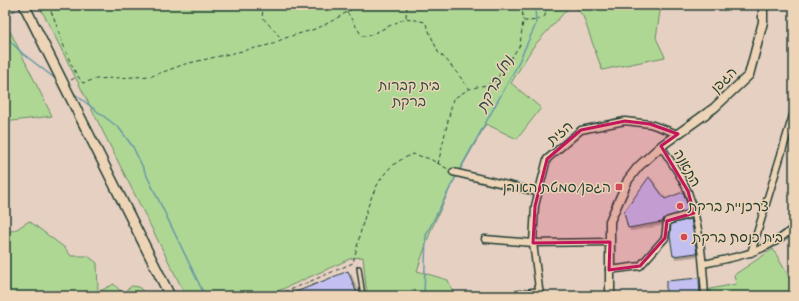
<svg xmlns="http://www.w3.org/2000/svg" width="799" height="301" viewBox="0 0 799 301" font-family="Caveat,'Playpen Sans Hebrew',sans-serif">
<defs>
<filter id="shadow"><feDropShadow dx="2.5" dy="2.5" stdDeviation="0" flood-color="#0004"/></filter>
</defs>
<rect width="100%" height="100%" fill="#e6d0c2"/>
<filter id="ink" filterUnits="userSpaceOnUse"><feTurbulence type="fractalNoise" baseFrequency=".025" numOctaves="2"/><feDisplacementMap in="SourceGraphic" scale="8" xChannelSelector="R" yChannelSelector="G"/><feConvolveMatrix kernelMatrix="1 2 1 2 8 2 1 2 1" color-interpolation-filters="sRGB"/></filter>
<g filter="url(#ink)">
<path fill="#afd794" stroke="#678a64" d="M39,5h532l-38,42 -22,36 30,25 -24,31 -31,-15 -35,62 -20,44 -14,41 31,9 6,16h-87l-4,-39 -11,1 -85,38h-81z
M574,5h87l-5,33 9,19 -63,13 -19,-54z
M5,21l47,95 -47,6z
M29,221l36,27 6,8h17l9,7 1,29 16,-8 8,9 10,-7 7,1 8,9h-142v-63l12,-4z
M773,249l21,37v10h-83l-1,-7 26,-5 -2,-9z"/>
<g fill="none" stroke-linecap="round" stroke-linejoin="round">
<path stroke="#6597a7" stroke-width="1.5" d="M5,36l17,17 35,27
M72,92l47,36 14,19 72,149
M460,169l56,-101 20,-44 -1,-19
M424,296l2,-61 29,-57"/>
</g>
<path fill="#c4bff1" stroke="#1f3d34" filter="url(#shadow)" d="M649,177l16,22 18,-7 6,18 -23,7 -4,5 -34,6 -4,-16z
M691,219l6,34 -24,3 -3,-20 1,-12z
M348,271l10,25h-72z
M699,278l1,18h-34v-15z"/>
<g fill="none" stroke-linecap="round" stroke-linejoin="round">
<g stroke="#1f3d34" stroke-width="6">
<path id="service" d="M359,268l4,28"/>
</g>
<g stroke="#1f3d34" stroke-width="9">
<path id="minor" d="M661,146c9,15 21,30 27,46 12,32 15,70 17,104
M453,172l84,20
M485,239l48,4 77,-1
M751,253l43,-141
M703,264c34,-7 66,-12 91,-37
M609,270l31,-4 25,-28 2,-17 27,-8
M510,296l28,-5
M540,296l-7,-53 2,-37 12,-47 34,-29 44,-9 25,3 28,10"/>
</g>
<g stroke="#1f3d34" stroke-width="11">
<path id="tertiary" d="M610,296v-75l18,-41 10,-13 23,-21 53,-38 35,-33 14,-53v-17"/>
</g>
<g stroke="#1f3d34" stroke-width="12">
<path id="secondary" d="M24,5l146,291"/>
</g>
<path stroke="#1f3d34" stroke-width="1" stroke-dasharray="4 3" stroke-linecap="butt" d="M9,5l3,5
M48,5c13,26 17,56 35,78l13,-4 56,-3 33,-12 88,-20c13,-8 27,-10 42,-15 16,-6 29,-16 44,-24
M264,5l-2,12 19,21
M522,5l1,15
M347,12l15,24h6l38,-18 19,4 14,32 6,4 24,30
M5,13l13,-3
M406,17l1,-12
M71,80l6,-3
M438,164l15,-65 16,-10 25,-6 26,-38 3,-24c9,0 14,0 22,-5l2,-11
M112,296l9,-5 8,5
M271,296l19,-6 63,-27c8,-30 16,-82 43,-100 5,-4 11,-6 17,-9l17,5 18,10"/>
<use href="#service" stroke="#eed4b6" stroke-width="3"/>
<use href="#minor" stroke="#eed4b6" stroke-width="6"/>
<use href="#tertiary" stroke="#eed4b6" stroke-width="8"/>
<use href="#secondary" stroke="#eed4b6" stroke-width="9"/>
</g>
</g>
<path fill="#c2185b" fill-opacity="0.2" stroke="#c2185b" stroke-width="3" stroke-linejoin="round" d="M625,121l25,3 28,10 -17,12 27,45 6,22 -27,8 -2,17 -25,28 -31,4 1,-28 -77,1 2,-37 12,-47 34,-29z"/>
<g fill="#d1495b" stroke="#eed4b6" stroke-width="1.5">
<rect x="615" y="183" width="8" height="8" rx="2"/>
<circle cx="680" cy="206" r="4"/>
<circle cx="684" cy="237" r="4"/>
</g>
<g text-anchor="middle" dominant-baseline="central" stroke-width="3" stroke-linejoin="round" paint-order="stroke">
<g font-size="14" fill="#1f3d34" stroke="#eed4b6">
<text transform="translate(724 80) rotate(-45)">הגפן</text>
<text transform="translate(560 133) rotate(-39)">הזית</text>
<text transform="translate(687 168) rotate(61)">התאנה</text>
</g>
<g font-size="14" fill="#2d4c3e" stroke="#eed4b6">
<text x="409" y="85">בית קברות<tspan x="409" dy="16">ברקת</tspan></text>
</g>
<g font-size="14" fill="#1f3d34" stroke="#eed4b6" text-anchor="start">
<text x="611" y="187" text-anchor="end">הגפן/סמטת האורן</text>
<text x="688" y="206">צרכניית ברקת</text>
<text x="692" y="237">בית כנסת ברקת</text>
</g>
<g font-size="15" font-style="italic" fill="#2b4c47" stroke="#eed4b6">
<text transform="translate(495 84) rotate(-62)">נחל ברקת</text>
</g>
</g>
<rect width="799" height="301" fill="none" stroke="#eed4b6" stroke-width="20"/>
<rect x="10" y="10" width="779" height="281" fill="none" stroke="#1f3d34" stroke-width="1.5" filter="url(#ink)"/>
</svg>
